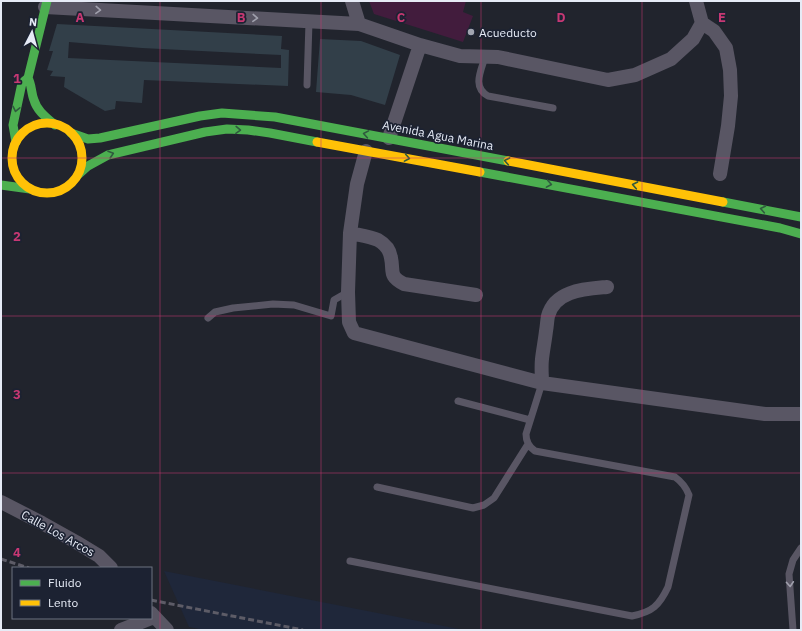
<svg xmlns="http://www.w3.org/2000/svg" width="802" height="631" viewBox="0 0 802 631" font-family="'IBM Plex Sans',sans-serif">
<rect width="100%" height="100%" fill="#21242d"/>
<path fill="#1f273a" d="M164,571l300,59h-259l-16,-3z"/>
<path fill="#421c3d" d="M369,1h97l-3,11 10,4 -10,26 -89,-28z"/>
<path fill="#323f49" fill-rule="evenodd" d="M57,24l225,12 -1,13 8,1 -1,36 -144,-6 -2,23 -26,-2 -1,8 -10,2 -41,-24 1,-10 -15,-1 3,-5 -6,-1 6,-19h-4zM69,42l73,6 139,7v13l-213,-10z
M320,39l41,2 39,14 -15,50 -34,-10 -35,-3z"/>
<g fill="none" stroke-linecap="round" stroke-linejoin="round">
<path stroke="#595664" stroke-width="7" d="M485,57c-4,14 -13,30 3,39l65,12
M307,85l2,-63
M208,318l7,-6 18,-4 40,-4 21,1 37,11 3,-16 14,-8
M458,401l72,19
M377,487l96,21 11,-3 10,-7 34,-54
M350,561l282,55c20,-4 27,-10 36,-29l21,-92c-3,-8 -7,-13 -14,-18l-140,-26c-6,-4 -9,-9 -9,-17l16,-51
M793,630l-4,-56 4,-14 8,-12"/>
<path stroke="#595664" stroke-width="14" d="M352,1l7,23
M696,1l6,22 12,8 12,17 4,22 1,26 -3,30 -8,48
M45,7l314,17 61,21 -31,93
M420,45l40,11 38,1 110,23 27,-5 36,-16 22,-20 9,-16
M366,151l-9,33 -7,49 -2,59 1,30 5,11 188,50 223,31h36
M350,233c9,2 20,3 28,7 7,4 12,10 13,18 3,13 -3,18 13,26l72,11
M542,383c0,-8 -1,-16 0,-24 1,-9 3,-19 4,-28 1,-5 1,-10 2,-15 7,-26 37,-27 59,-29
M1,502l41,21 34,19 23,14 12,12
M151,613l16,17
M121,630l33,-13"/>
<path stroke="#4caf50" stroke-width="9" d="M47,1l-19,77c4,7 3,15 6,22 3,11 13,18 21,25
M71,133l17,6 12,-1 100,-22 22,-3 53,4 233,44
M16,142l-3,-17 9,-42 6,-5
M480,172l300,56 21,6
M78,175l10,-9 20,-11 97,-23 22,-3 21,1 22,3 47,9
M1,185l29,4
M723,202l78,15"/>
<path stroke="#ffc107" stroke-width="9" d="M12 158a35 35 0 1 1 70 0a35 35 0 1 1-70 0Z
M317,142l163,30
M508,161l215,41"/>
<path stroke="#5d5c67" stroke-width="3" stroke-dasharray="6 3" stroke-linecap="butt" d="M1,559l28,9
M151,600l152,30"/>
</g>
<defs><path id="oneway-chevron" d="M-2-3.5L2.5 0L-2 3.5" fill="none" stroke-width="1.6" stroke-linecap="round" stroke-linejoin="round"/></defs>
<g stroke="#a0a0ad">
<use href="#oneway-chevron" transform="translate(98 10) rotate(3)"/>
<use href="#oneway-chevron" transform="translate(255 18) rotate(3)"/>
<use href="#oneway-chevron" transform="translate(790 584) rotate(86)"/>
</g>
<g stroke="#2f5a3e">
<use href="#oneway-chevron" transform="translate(16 109) rotate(102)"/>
<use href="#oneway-chevron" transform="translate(238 130) rotate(2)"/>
<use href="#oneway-chevron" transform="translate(366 134) rotate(-170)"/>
<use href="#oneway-chevron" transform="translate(111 154) rotate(-18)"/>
<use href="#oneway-chevron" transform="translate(407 158) rotate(10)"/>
<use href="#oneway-chevron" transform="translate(507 161) rotate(-169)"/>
<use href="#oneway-chevron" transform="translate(549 184) rotate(10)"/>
<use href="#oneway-chevron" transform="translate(635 185) rotate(-169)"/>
<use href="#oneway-chevron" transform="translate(763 209) rotate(-169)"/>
</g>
<path fill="none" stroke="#c73872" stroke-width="1" stroke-opacity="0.55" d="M160,1v629M321,1v629M481,1v629M642,1v629M1,158h800M1,316h800M1,473h800"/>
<circle fill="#a1a5b0" stroke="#1c2232" stroke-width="1.5" cx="471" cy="32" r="4"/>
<g text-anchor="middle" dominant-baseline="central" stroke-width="3.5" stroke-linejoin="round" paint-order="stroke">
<g font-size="12" fill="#e6ebf6" stroke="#1c2232" text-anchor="start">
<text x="479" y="32">Acueducto</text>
</g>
<g font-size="12" fill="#e6ebf6" stroke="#1c2232">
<text transform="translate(438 135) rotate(11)">Avenida Agua Marina</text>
<text transform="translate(58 533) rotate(29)">Calle Los Arcos</text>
</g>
</g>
<g font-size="13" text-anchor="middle" font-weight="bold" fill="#c73872" stroke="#1c2232" stroke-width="3.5" stroke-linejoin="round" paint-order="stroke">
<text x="80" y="22">A</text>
<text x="241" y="22">B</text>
<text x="401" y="22">C</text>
<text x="561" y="22">D</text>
<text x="722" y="22">E</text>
<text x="17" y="83">1</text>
<text x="17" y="241">2</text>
<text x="17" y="399">3</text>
<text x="17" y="557">4</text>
</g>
<rect width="802" height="631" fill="none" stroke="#e6ebf6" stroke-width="4"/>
<rect x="12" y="567" width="140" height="52" fill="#1c2232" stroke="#6d7280"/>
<rect x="20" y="580" width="20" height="6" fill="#4caf50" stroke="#6d7280"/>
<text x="48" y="587" font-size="12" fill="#e6ebf6">Fluido</text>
<rect x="20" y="600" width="20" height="6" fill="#ffc107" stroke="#6d7280"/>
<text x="48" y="607" font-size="12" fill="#e6ebf6">Lento</text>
<g transform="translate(32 32) rotate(6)" stroke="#1c2232" stroke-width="3" paint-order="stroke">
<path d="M0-3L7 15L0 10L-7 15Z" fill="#e6ebf6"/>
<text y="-6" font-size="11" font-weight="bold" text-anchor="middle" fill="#e6ebf6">N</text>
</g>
</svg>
